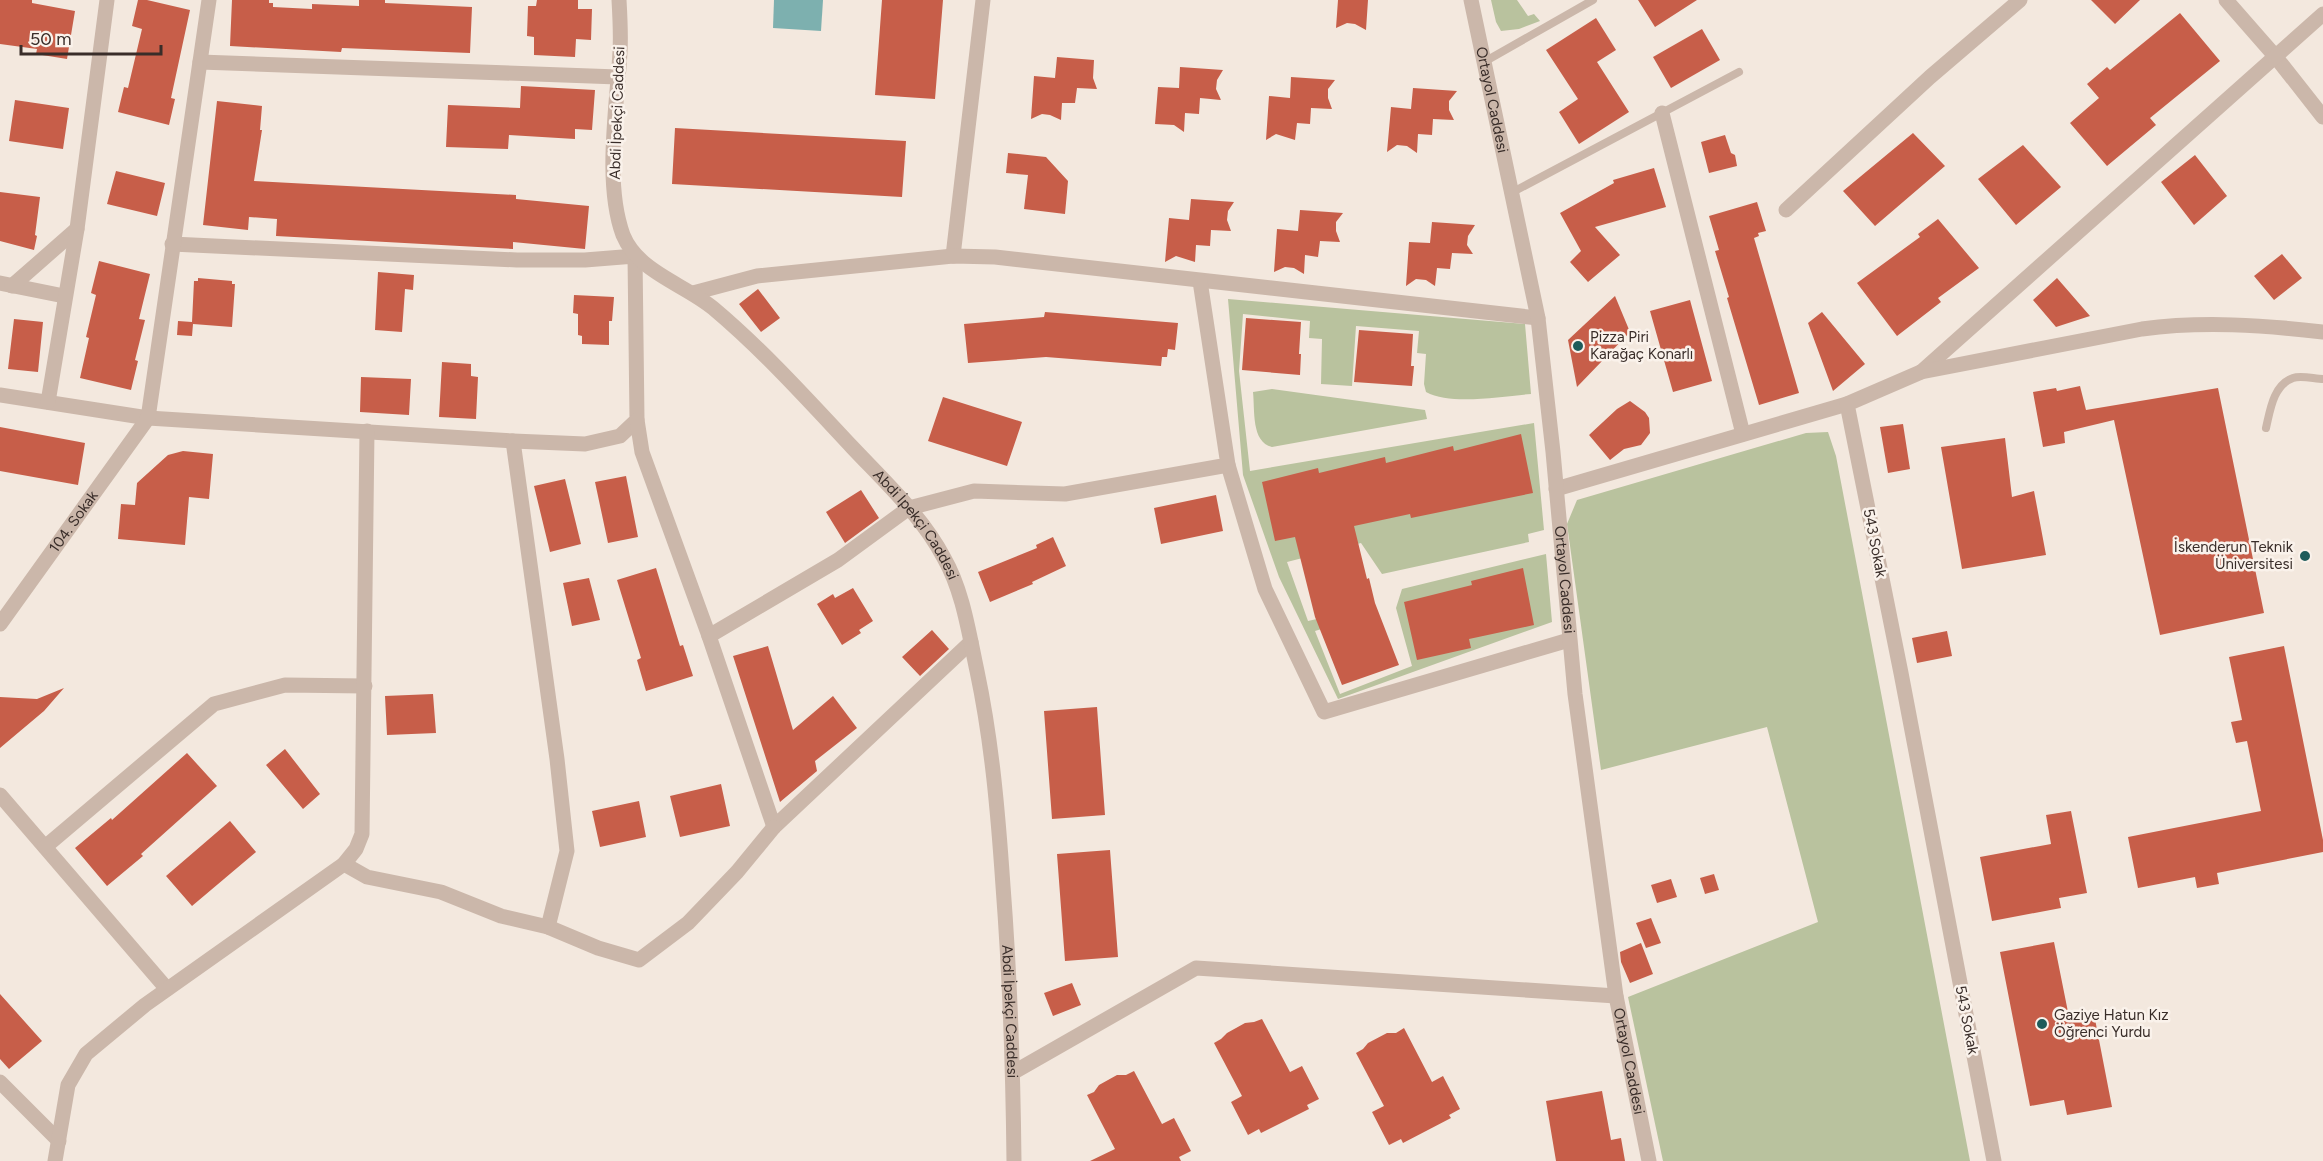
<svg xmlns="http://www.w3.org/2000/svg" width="2323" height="1161" viewBox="0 0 2323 1161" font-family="Figtree,sans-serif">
<rect width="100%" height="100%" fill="#f3e8de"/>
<path fill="#b9c29e" d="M1491,0h26l11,16 6,-2 6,7 -21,8 -18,2 -5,-9z
M1228,299l297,25 6,70c-29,2 -79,12 -105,-2l-2,-8 2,-30 -9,-1 2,-22 -63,-5 -4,60 -31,-2 1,-45 -13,-1 1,-17 -67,-7 -4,57 11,100 284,-48 10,107 -16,4 1,8 -147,32 -21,-31 -74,19 21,59 66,-15 3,6 -62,19 25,63 72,-28 -16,-58 6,-19 144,-35 6,68 -214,77 -59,-122 -36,-102z
M1272,389l153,21 2,9 -155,28c-21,-5 -17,-37 -19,-55z
M1828,432l8,24 134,705h-307l-35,-164 190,-75 -51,-195 -166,43 -34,-246 10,-24 229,-67z"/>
<path fill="#7db0af" d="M774,0h49l-2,31 -48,-3z"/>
<path fill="#c75e49" d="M0,0h32v3l43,8 -8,48 -31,-5 1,-5 -37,-5z
M138,0h9l43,10 -19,88 4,1 -6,26 -51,-13 6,-25 4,1 14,-59 -10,-3z
M232,0h37v3h4v4l39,2v-5l47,2v-6h26v3l87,4 -2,46 -128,-5 -1,4 -111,-6z
M537,0h41v9h14l-1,31 -15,-1 -1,18 -41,-2v-18l-7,-1 1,-30h8z
M882,0h61l-8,99 -60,-4z
M1338,0h30l-2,30 -11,-6 -8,-1 -11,5z
M1638,0h59l-42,27z
M2091,0h49l-25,24z
M2180,13l40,48 -70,57 6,7 -49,41 -37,-43 29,-25 -12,-14 20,-17 3,3z
M1596,18l20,32 -19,12 32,50 -50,32 -20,-32 19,-13 -32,-49z
M1702,29l18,31 -49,28 -18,-31z
M1057,57l37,3 -1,18 4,11 -20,-1 -2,15h-13l-1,17 -11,-5 -8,-1 -11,5 3,-43 21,2z
M1180,67l43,3 -6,10 -1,9 5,11 -21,-2 -1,16 -14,-1 -1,19 -10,-7 -19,-1 3,-37 21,1z
M1291,77l44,3 -7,9v9l4,11 -21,-1 -1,16 -13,-1 -2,17 -19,-6 -10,6 3,-44 21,2z
M521,86l74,4 -3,40 -17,-1v10l-66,-4 -1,14 -62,-2 2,-42 72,3z
M1413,88l44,3 -8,10v9l5,10 -21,-1 -1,16 -14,-1 -1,19 -10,-7 -10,-1 -10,7 4,-45 20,2z
M15,100l54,8 -6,41 -54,-8z
M217,101l45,5 -2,24h2l-8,51 262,14v4l73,7 -4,43 -72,-7v7l-237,-13 1,-17 -28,-2 -1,13 -45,-5z
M675,128l231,13 -4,56 -230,-13z
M1913,133l32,33 -70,60 -32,-35z
M1725,135l6,18 4,2 2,11 -28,7 -8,-31z
M2023,145l38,42 -45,38 -38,-46z
M1008,153l38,4 22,24 -3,33 -41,-5 4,-34 -22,-2z
M2195,155l32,41 -33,29 -33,-43z
M1654,168l12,39 -71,20 25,28 -32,27 -18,-20 11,-11 -21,-38 54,-30 -1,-3z
M116,171l49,12 -8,33 -50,-12z
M0,192l40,5 -5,38 2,1 -3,14 -34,-9z
M1191,199l43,3 -6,9 -1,9 4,11 -20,-1 -1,16 -14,-1 -1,17 -19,-6 -11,6 4,-44 20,2z
M1757,202l9,29 -8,2 1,3 -5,2 45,155 -40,12 -32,-107 2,-1 -14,-46 4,-1 -10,-34z
M1300,210l43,3 -7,9v9l4,11 -20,-1 -2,16 -13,-2 -1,19 -10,-6 -9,-1 -11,5 3,-43 21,2z
M1938,219l41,49 -41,30 3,4 -44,34 -40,-53 63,-46 -2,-3z
M1432,222l43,3 -7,11 -1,9 6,9 -21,-1 -2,16 -13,-1 -2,18 -9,-6 -10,-1 -10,7 3,-44 21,1z
M2282,254l20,24 -28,22 -20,-24z
M99,261l51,13 -11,45 6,1 -10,40 3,1 -7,29 -51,-12 9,-40 -3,-1 10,-42 -5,-2z
M378,272l36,3 -1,15 -8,-1 -3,43 -27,-2z
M198,278l34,3v3h3l-3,43 -39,-3 -1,12 -15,-1 1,-14 14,1 2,-41h4z
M2057,278l33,38 -34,11 -23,-27z
M758,289l22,29 -19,14 -22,-28z
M574,295l40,2 -2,24h-3v24l-27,-1v-8l-4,-1v-21l-5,-1z
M1615,296l15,36 -53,55 -9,-47z
M1690,300l22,81 -39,11 -23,-81z
M1045,312l133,11 -3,27 -7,-1 -1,8h-5l-1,9 -115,-9 -78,6 -4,-39 80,-7z
M1822,312l43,52 -32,27 -25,-68z
M1246,318l55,4 -2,32h2l-1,21 -58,-5z
M14,319l29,3 -5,50 -30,-3z
M1359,330l54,4 -2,32h3l-2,20 -58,-4z
M442,362l29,2v12l7,1 -2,42 -37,-2z
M361,377l50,2 -2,36 -49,-3z
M2080,386l6,24 132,-22 46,225 -104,22 -46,-215 -50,12 1,11 -22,4 -10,-55 23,-4 1,3z
M943,397l79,25 -15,44 -79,-25z
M1630,401l15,11 4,6 1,15 -9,12 -17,4 -14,11 -21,-25 28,-26z
M1903,424l7,45 -22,4 -8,-46z
M0,427l85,16 -7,42 -78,-14z
M1521,434l12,59 -122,25 -1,-4 -56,12 13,53 2,-1 6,25 24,62 -57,20 -27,-68 -20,-80 -20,4 -13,-59 56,-14 1,5 66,-16 1,6 67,-17 1,5z
M2005,438l7,59 22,-6 12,64 -84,14 -21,-122z
M183,451l30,3 -4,45 -20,-2 -4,48 -67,-6 3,-35 14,1 2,-22 31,-28z
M626,476l12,61 -30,6 -13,-61z
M565,479l16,65 -31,8 -16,-66z
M861,490l18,28 -34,25 -19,-31z
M1216,495l7,36 -62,13 -7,-36z
M1053,537l13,29 -34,16 1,2 -43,18 -12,-30 59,-24 -1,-3z
M656,568l24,78 3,-1 10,31 -47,15 -9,-31 4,-2 -24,-78z
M1523,568l11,57 -65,14 2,9 -54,12 -13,-58 68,-17 -1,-4z
M589,578l11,42 -28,6 -9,-43z
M853,588l20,33 -14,9 2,3 -19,12 -25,-41 16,-10 2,4z
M932,630l17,19 -29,27 -18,-19z
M1947,631l5,25 -35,7 -5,-25z
M768,646l25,84 40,-34 24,32 -42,33 2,10 -37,31 -47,-146z
M2284,646l39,194v12l-106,21 2,11 -22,4 -2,-11 -57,11 -10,-51 133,-26 -14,-70 -11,2 -5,-21 11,-2 -13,-63z
M64,688l-20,23 -44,37v-51l37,2z
M433,694l3,39 -49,2 -2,-39z
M1097,707l8,108 -53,4 -8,-108z
M285,749l35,45 -17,15 -37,-44z
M187,753l30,33 -76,68 2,2 -36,30 -32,-38 36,-30 1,2z
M721,784l9,42 -50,11 -10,-41z
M639,801l7,36 -46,10 -8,-36z
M2071,811l16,82 -28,5 2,10 -69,13 -12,-64 71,-13 -5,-29z
M230,821l26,31 -64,54 -26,-30z
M1110,850l8,107 -53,4 -8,-107z
M1714,874l5,16 -14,4 -5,-16z
M1671,879l6,18 -20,6 -6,-18z
M1651,918l10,25 -15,5 -10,-25z
M2054,942l15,75 25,-3 18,93 -45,8 -3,-15 -34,6 -30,-154z
M1641,943l12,31 -23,9 -9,-21 -1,-10z
M1072,983l9,22 -28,11 -9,-23z
M0,994l42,47 -33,28 -9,-10z
M1262,1019l28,53 12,-6 17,33 -12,6 2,4 -48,24 -2,-4 -11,6 -17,-33 11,-6 -28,-53 7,-4 6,-6 18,-10 9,-1z
M1404,1028l28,54 11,-6 17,33 -11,6 2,3 -48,25 -2,-4 -12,6 -17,-33 12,-6 -28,-53 7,-4 5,-6 19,-10h9z
M1134,1071l28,53 12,-6 17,33 -12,6 2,4h-91l25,-12 -28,-54 7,-3 5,-7 18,-10h9z
M1602,1091l9,49 10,-2 4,23h-69l-10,-60z"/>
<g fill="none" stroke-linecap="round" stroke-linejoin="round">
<path stroke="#cbb7aa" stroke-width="8" d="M1484,62l109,-62
M1511,193l228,-121
M2266,428c4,-17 7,-43 27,-50 8,-3 22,1 30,1"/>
<g stroke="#cbb7aa" stroke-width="15">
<path d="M2226,0l49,56 48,61"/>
<path d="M200,62l418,15"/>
<path d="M1662,113l81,321"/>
<path d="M1786,210l144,-133 90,-77"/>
<path d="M953,256l30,-256"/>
<path d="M0,283l64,13"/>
<path d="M12,286l65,-57"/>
<path d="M693,293l64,-17 196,-20 42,1 543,61"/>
<path d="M1921,372l402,-358"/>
<path d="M0,395l148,23 365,23 72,3 35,-8 17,-16 -2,-164 -50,4h-68l-345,-16"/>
<path d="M48,402l29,-173 30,-229"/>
<path d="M637,420l5,32 67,184"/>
<path d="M513,441l44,318 10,92 -19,76"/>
<path d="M1228,465l37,124 59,123 245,-72"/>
<path d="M1556,489l291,-85"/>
<path id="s1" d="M0,624l148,-206 61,-418"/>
<path d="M971,642l-197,185 -65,-191 129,-76 71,-52 65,-17 91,3 163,-29 -28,-184"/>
<path d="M0,795l167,194"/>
<path d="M45,847l169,-143 71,-19 80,1"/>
<path d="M344,864l23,13 74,15 60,24 47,11 50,21 41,12 49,-37 49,-51 37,-45"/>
<path d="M1014,1072l182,-104 420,28"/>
<path d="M0,1082l59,59"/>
<path d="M55,1161l13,-76 18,-31 59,-49 199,-141 12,-15 6,-15 5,-403"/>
</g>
<g stroke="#cbb7aa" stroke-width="15">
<path id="s2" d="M619,0c1,17 2,35 1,52 -3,55 -16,131 3,183 15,37 61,49 90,73 50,42 95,92 139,139 33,35 70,69 92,111 19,33 25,76 33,113 15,71 21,142 26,215 7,91 10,183 11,275"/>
<path id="s3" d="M1471,0l67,318 15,134 22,242 41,302 33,165"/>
<path d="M1994,1161l-93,-488 -54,-269 74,-32 221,-43c60,-8 121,-4 181,3"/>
</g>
</g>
<g fill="#1e5b5a" stroke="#faf2eb" stroke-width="2">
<circle cx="1578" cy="346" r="6"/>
<circle cx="2305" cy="556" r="6"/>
<circle cx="2042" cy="1024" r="6"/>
</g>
<g text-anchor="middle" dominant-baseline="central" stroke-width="5" stroke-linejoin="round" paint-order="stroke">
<g font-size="15" fill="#392d29" stroke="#faf2eb">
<text stroke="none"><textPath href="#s3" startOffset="102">Ortayol Caddesi</textPath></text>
<text transform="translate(617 113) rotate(-88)">Abdi İpekçi Caddesi</text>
<text stroke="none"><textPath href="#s1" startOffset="126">104. Sokak</textPath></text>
<text stroke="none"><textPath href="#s2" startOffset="652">Abdi İpekçi Caddesi</textPath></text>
<text transform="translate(1875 543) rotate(79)">543 Sokak</text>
<text stroke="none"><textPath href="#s3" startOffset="588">Ortayol Caddesi</textPath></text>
<text stroke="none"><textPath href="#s2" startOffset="1156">Abdi İpekçi Caddesi</textPath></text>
<text transform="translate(1967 1020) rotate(79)">543 Sokak</text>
<text stroke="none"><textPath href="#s3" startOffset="1074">Ortayol Caddesi</textPath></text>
</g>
<g font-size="15" fill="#392d29" stroke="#faf2eb" text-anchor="start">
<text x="1590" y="337">Pizza Piri<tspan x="1590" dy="17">Karağaç Konarlı</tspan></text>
<text x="2293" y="547" text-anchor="end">İskenderun Teknik<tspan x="2293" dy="17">Üniversitesi</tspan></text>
<text x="2054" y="1015">Gaziye Hatun Kız<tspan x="2054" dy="17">Öğrenci Yurdu</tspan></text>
</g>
</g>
<path d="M21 45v9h140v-9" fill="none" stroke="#392d29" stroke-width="3"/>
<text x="30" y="45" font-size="18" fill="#392d29" stroke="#faf2eb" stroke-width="4.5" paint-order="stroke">50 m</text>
</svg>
